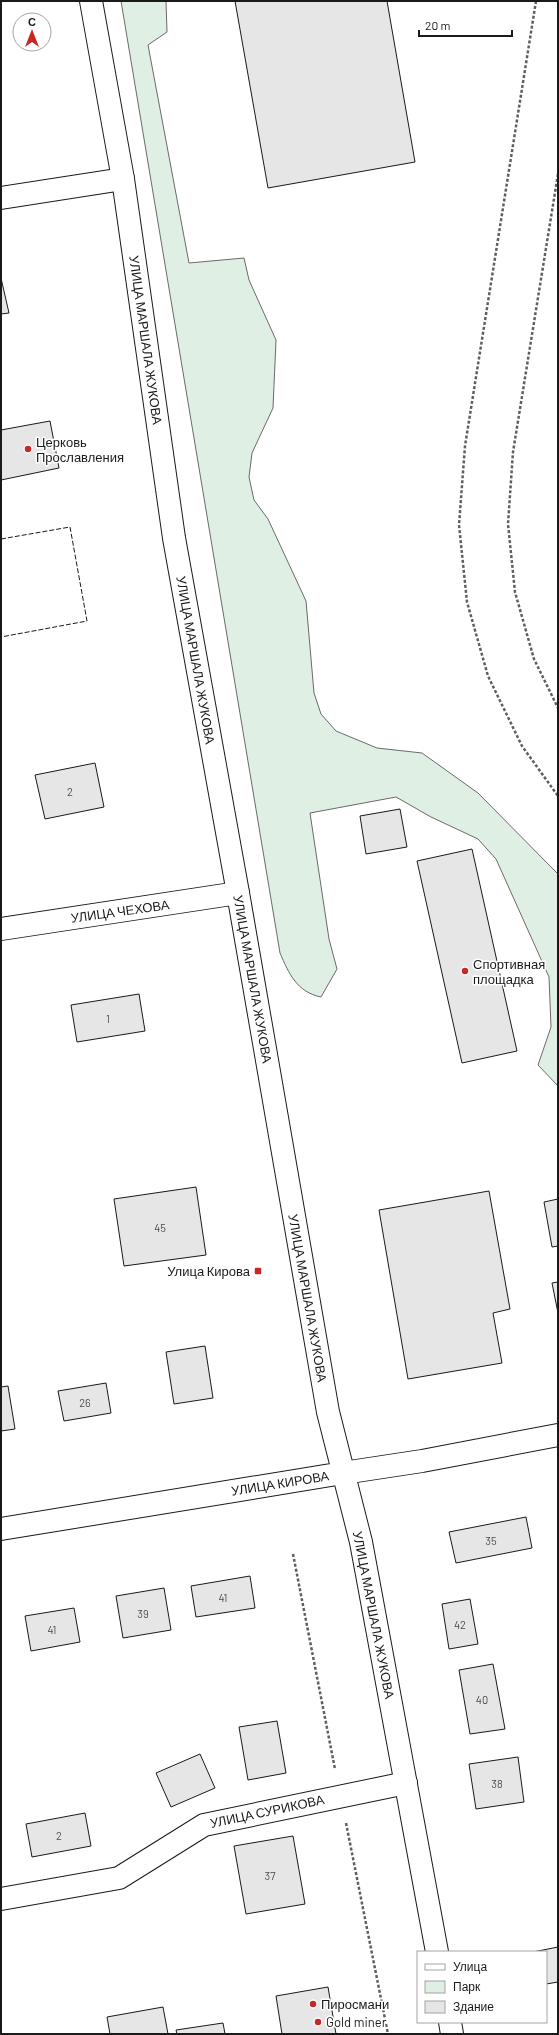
<svg xmlns="http://www.w3.org/2000/svg" width="559" height="2035" viewBox="0 0 559 2035" font-family="Barlow,sans-serif">
<rect width="100%" height="100%" fill="#fff"/>
<path fill="#e0efe3" stroke="#6a6a6a" d="M121,1h45l1,31 -19,13 41,218 55,-5 5,22 27,60 -3,68 -21,45 -3,24 5,23 14,19 38,82 8,92 7,21 15,17 41,17 45,5 56,40 80,81v212l-20,-21 13,-38 -2,-50 -53,-118 -18,-20 -47,-22 -35,-20 -86,16 19,126 8,30 -16,28c-24,-5 -32,-23 -41,-44z"/>
<path fill="#e6e6e6" stroke="#1a1a1a" d="M235,1h152l28,161 -147,26z
M1,278l8,35 -8,1z
M50,421l9,47 -58,12v-50z
M95,763l9,44 -59,12 -10,-44z
M400,809l7,38 -41,7 -6,-38z
M472,849l45,202 -55,12 -45,-202z
M139,994l6,37 -68,11 -6,-37z
M196,1187l10,68 -82,11 -10,-67z
M489,1191l21,118 -17,4 9,50 -94,16 -29,-169z
M558,1199v47l-6,1 -8,-45z
M558,1282v31l-6,-30z
M205,1346l8,52 -39,6 -8,-52z
M106,1383l5,30 -47,8 -6,-30z
M8,1386l7,43 -14,2v-44z
M526,1517l6,31 -76,15 -7,-31z
M250,1576l5,32 -59,9 -5,-31z
M164,1588l7,42 -48,8 -7,-42z
M470,1599l8,45 -29,5 -7,-45z
M74,1608l6,34 -49,9 -6,-35z
M493,1664l12,65 -35,5 -11,-64z
M277,1721l9,52 -38,7 -9,-53z
M200,1754l15,34 -44,19 -15,-34z
M518,1757l6,45 -48,7 -7,-45z
M85,1813l6,33 -59,11 -6,-33z
M293,1836l12,68 -59,10 -12,-68z
M558,1947v35l-12,2v-32h-13z
M328,1987l8,47h-54l-6,-38z
M163,2007l5,27h-58l-3,-17z
M223,2023l2,11h-48l-1,-4z"/>
<g fill="none" stroke-linecap="round" stroke-linejoin="round">
<g stroke="#1a1a1a" stroke-width="24">
<path id="minor" d="M1,198l122,-19
M1,929l237,-36
M343,1473l79,-12 136,-26
M1,1899l118,-21 85,-53 202,-42"/>
</g>
<g stroke="#1a1a1a" stroke-width="24">
<path id="primary" d="M91,1l32,178 51,359 64,355 90,519 33,130 76,410
M1,1529l342,-56
M450,2022l2,12"/>
</g>
<path stroke="#5f5f5f" stroke-width="2.5" stroke-dasharray="3 2" stroke-linecap="butt" d="M536,1l-71,445 -6,79 8,77 21,74 34,70 36,50
M558,174l-45,278 -5,72 7,68 19,67 24,49
M293,1554l42,215
M346,1823l42,211"/>
<use href="#minor" stroke="#fff" stroke-width="22"/>
<use href="#primary" stroke="#fff" stroke-width="22"/>
<path stroke="#1a1a1a" stroke-width="1" stroke-dasharray="5 2" stroke-linecap="butt" d="M1,539l69,-12 17,94 -86,16"/>
</g>
<g fill="#c62828" stroke="#fff" stroke-width="1.5">
<circle cx="28" cy="449" r="4"/>
<circle cx="465" cy="971" r="4"/>
<rect x="254" y="1267" width="8" height="8" rx="2"/>
<circle cx="313" cy="2004" r="4"/>
<circle cx="318" cy="2022" r="4"/>
</g>
<g text-anchor="middle" dominant-baseline="central" stroke-width="3" stroke-linejoin="round" paint-order="stroke">
<g font-size="11" fill="#4d4d4d">
<text x="70" y="791">2</text>
<text x="108" y="1018">1</text>
<text x="160" y="1227">45</text>
<text x="85" y="1402">26</text>
<text x="491" y="1540">35</text>
<text x="223" y="1597">41</text>
<text x="143" y="1613">39</text>
<text x="460" y="1624">42</text>
<text x="52" y="1629">41</text>
<text x="482" y="1699">40</text>
<text x="497" y="1783">38</text>
<text x="59" y="1835">2</text>
<text x="270" y="1875">37</text>
</g>
<g font-size="13" fill="#1a1a1a" stroke="#fff">
<text transform="translate(146 340) rotate(82)">УЛИЦА МАРШАЛА ЖУКОВА</text>
<text transform="translate(196 660) rotate(80)">УЛИЦА МАРШАЛА ЖУКОВА</text>
<text transform="translate(120 911) rotate(-8)">УЛИЦА ЧЕХОВА</text>
<text transform="translate(253 979) rotate(80)">УЛИЦА МАРШАЛА ЖУКОВА</text>
<text transform="translate(308 1298) rotate(80)">УЛИЦА МАРШАЛА ЖУКОВА</text>
<text transform="translate(280 1483) rotate(-9)">УЛИЦА КИРОВА</text>
<text transform="translate(374 1615) rotate(79)">УЛИЦА МАРШАЛА ЖУКОВА</text>
<text transform="translate(267 1811) rotate(-12)">УЛИЦА СУРИКОВА</text>
</g>
<g font-size="13" fill="#1a1a1a" stroke="#fff" text-anchor="start">
<text x="36" y="442">Церковь<tspan x="36" dy="15">Прославления</tspan></text>
<text x="473" y="964">Спортивная<tspan x="473" dy="15">площадка</tspan></text>
<text x="250" y="1271" text-anchor="end">Улица Кирова</text>
<text x="321" y="2004">Пиросмани</text>
<text x="326" y="2022">Gold miner</text>
</g>
</g>
<rect width="559" height="2035" fill="none" stroke="#1a1a1a" stroke-width="4"/>
<rect x="417" y="1951" width="130" height="72" fill="#ffffff" stroke="#a3a3a3"/>
<rect x="425" y="1964" width="20" height="6" fill="#ffffff" stroke="#a3a3a3"/>
<text x="453" y="1971" font-size="12" fill="#1a1a1a">Улица</text>
<rect x="425" y="1981" width="20" height="12" fill="#e0efe3" stroke="#a3a3a3"/>
<text x="453" y="1991" font-size="12" fill="#1a1a1a">Парк</text>
<rect x="425" y="2001" width="20" height="12" fill="#e6e6e6" stroke="#a3a3a3"/>
<text x="453" y="2011" font-size="12" fill="#1a1a1a">Здание</text>
<g transform="translate(32 32)"><circle r="19" fill="#ffffff" stroke="#a3a3a3"/>
<path d="M0-3L7 15L0 10L-7 15Z" fill="#c62828"/>
<text y="-6" font-size="11" font-weight="bold" text-anchor="middle" fill="#1a1a1a">С</text>
</g>
<path d="M419 30v6h93v-6" fill="none" stroke="#1a1a1a" stroke-width="2"/>
<text x="425" y="30" font-size="12" fill="#1a1a1a" stroke="#ffffff" stroke-width="3" paint-order="stroke">20 m</text>
</svg>
